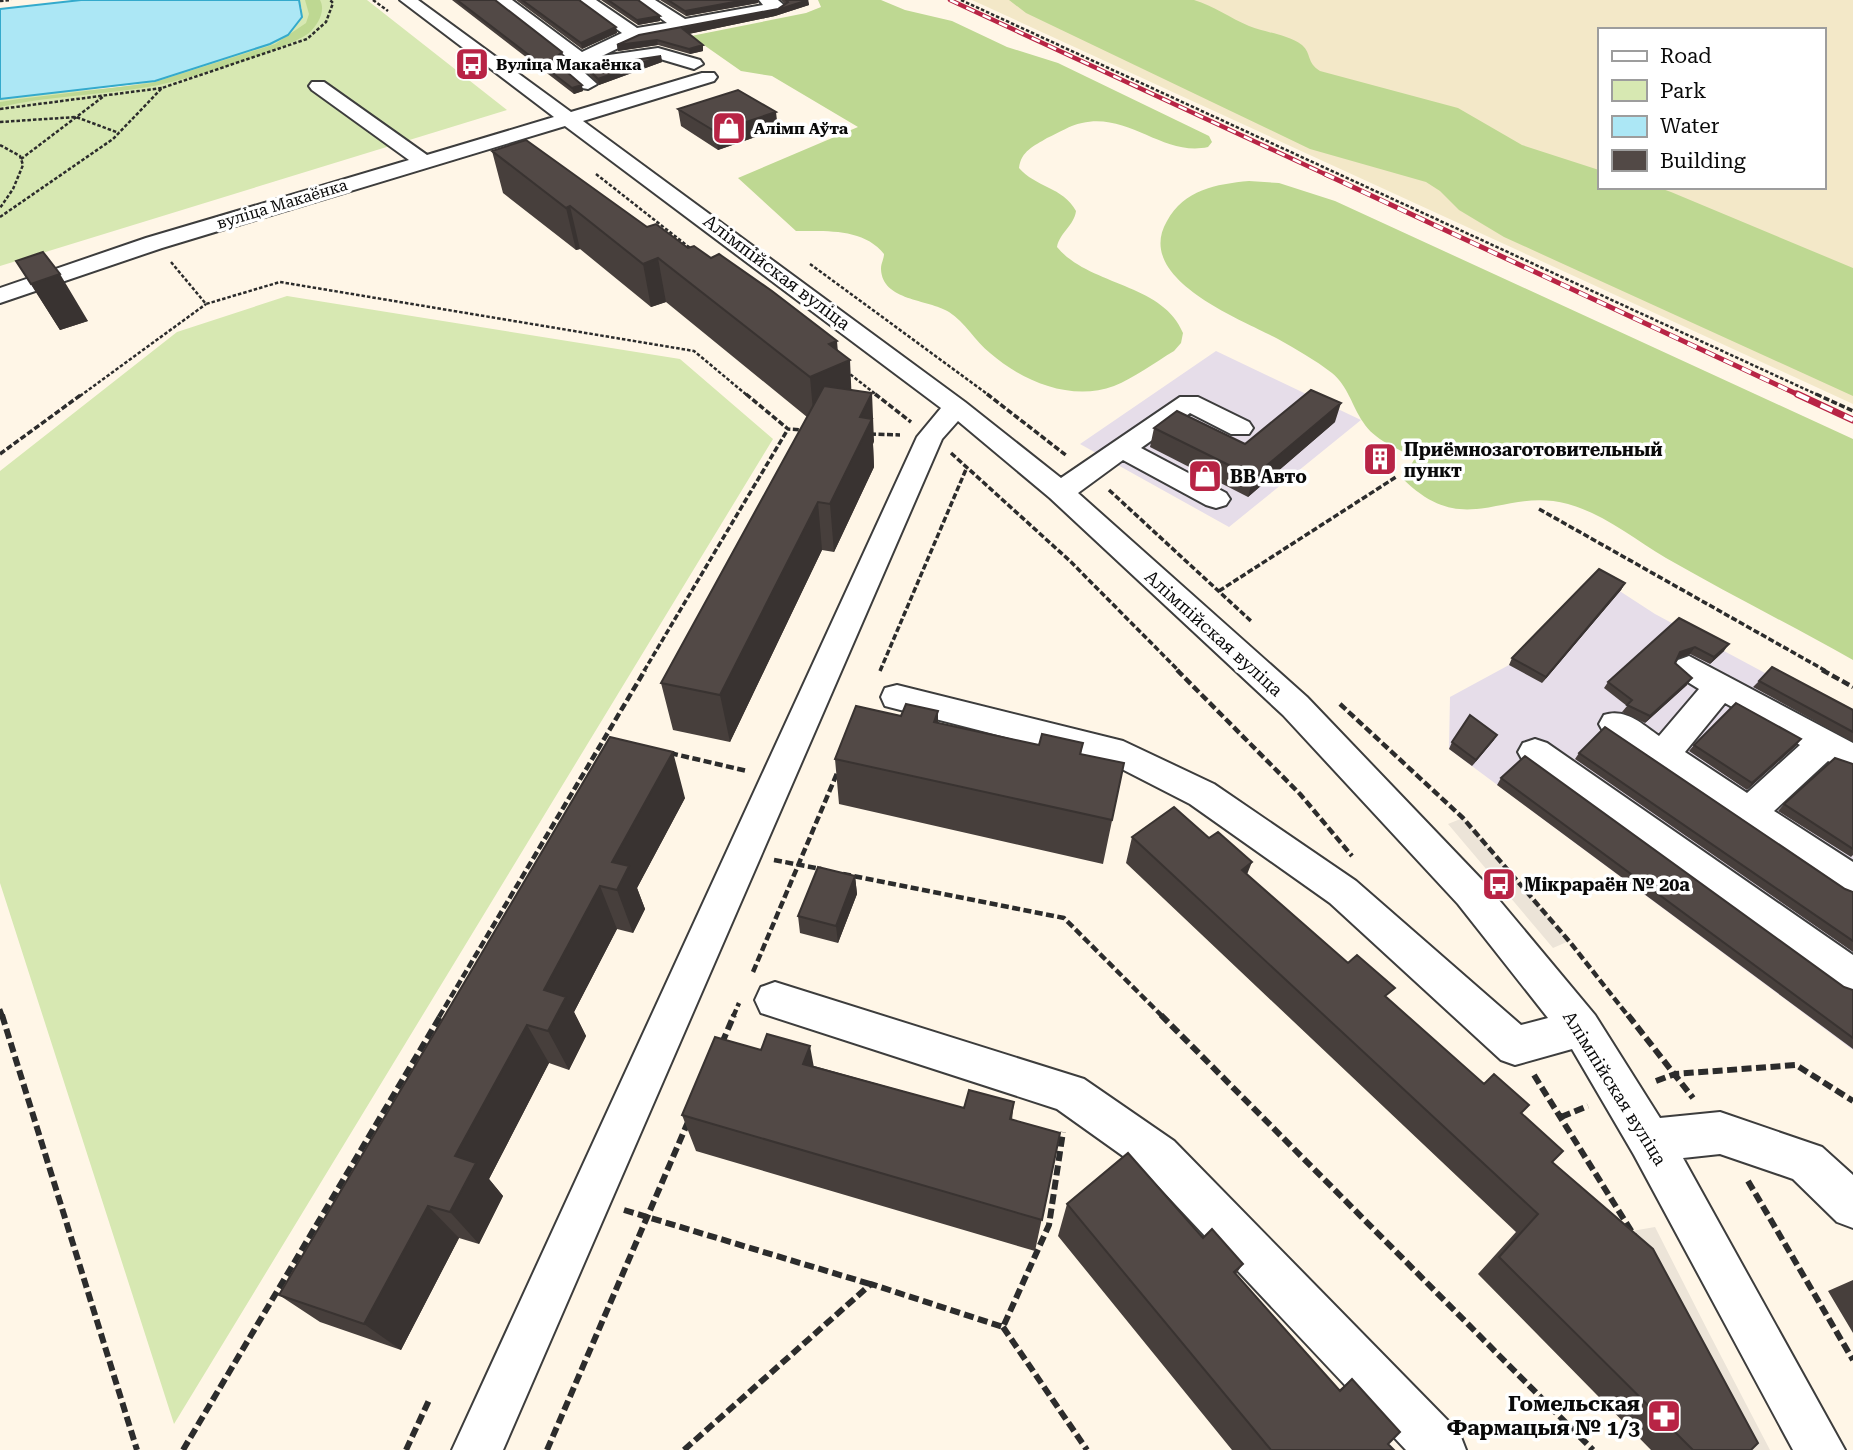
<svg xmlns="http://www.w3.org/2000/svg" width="1853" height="1450" viewBox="0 0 1853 1450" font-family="'Roboto Serif',serif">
<rect width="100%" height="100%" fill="#fff6e7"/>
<path fill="#e6dde9" d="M1216,351l145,69 -132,107 -149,-83z
M1595,575l60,39 198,106v330l-404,-301 1,-52 59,-32z"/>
<path fill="#f3e8c8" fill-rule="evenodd" d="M972,0h881v404zM1599,30h224v157h-224z"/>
<path fill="#d7e8b2" d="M299,0h68l140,110 -507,156v-167c51,-10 103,-6 154,-18 53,-12 100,-46 148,-72z
M287,296l393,63 93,80 -599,985 -174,-541v-412l177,-139z"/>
<path fill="#bed892" d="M305,0h15c6,11 -2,25 -11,33 -22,17 -130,49 -161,54 -49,8 -99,9 -148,20v-5l19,-3 133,-16 123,-39 31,-21 3,-9z
M818,0h63l24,10 47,11 55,26 51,16 151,73 3,6 -4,5c-44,10 -80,-35 -126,-24 -12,2 -23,10 -35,15 -13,8 -26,13 -28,30 16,19 44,19 57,43 -2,15 -16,21 -19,36 32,39 106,36 126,86l-2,10 -7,8c-20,12 -40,27 -60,35 -43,16 -92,-5 -124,-33 -15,-12 -25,-31 -41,-41 -21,-13 -67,-11 -68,-43 0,-6 3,-10 3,-15 -20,-26 -58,-23 -88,-23l-58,-53 120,-51 -86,-51 -31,-5 -50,-35 115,-23 15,-6z
M1009,0h185c20,6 36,18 55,26 17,7 38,8 53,19 10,9 4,17 18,26l138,37 64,37 77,25v17h58l14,5 182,76v128l-349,-159 -45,-27 -19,-19 -14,-9 -116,-33 -284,-136z
M1249,181l30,2 56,18 518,238v221c-62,-35 -126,-67 -187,-102 -32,-19 -62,-44 -98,-54 -66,-18 -102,37 -165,-25l12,-21c-18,-10 -41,-18 -52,-36 -11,-16 -15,-36 -31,-49 -17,-13 -36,-24 -54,-34 -37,-20 -145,-60 -111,-118 17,-31 49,-37 82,-40z"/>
<path fill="#ece4d8" d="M1463,818l106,123 -16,7 -105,-124z
M1655,1227l55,108 60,115h-28l-110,-219z"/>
<path fill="#ace7f5" stroke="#34aacc" stroke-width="2" d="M81,0h218l3,17 -14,18 -18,9 -115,37 -155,18v-90z"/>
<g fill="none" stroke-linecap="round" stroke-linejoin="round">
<g stroke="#3d3d3d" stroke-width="4">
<path id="minor" d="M400,0h18l153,112 131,-39h12l3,4 -3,4 -131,40 382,281 96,76 119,-81h18l51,25 4,6 -4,6h-18l-41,-21 -49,35 85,45 4,6 -4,6 -10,3 -10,-3 -83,-45 -45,33 229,204 177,185 111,133 65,103 60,-6 102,35 31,28v53l-16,-6 -44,-43 -73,-25 -37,4 162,292h-52l-159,-295 -62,-106 -57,16 -14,-5 -171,-157 -140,-99 -76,-39 -229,-59 -4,-9 4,-9 12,-3 226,56 91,43 142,97 165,144 27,-7 -90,-114 -175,-189 -233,-217 -92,-77 -16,18 -439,1011h-51l465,-1013 24,-29 -376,-282 -403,122 -162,55v-15l146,-50 263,-78 -97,-70 -3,-4 3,-4h12l103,73 127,-38z
M494,0h18l70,52 40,-19 -45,-33h19l41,28 30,-5 -31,-23h19l30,19 78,-14 -4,-5h19l8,7 -8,5 -139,26 -37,18 56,-8 42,12 3,4 -9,5 -37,-11 -48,9 -25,-3 -6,3 19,17 -9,5 -6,-1 -25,-22 11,-8z
M1689,656l164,87v29l-25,-11 -54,50 79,51v36l-13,-5 -236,-160 -5,-9 5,-9c22,-7 38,9 55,21l40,-47 -21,-13 -5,-8 5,-8zM1725,703l75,42 -53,48 -62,-41z
M1535,739l12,4 306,212v40l-14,-5 -316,-229 -5,-9 5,-9z
M775,982l309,97 90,62 285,291 7,18h-60l-262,-279 -87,-62 -296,-96 -6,-13 6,-13z"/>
</g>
<path stroke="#2c2c2c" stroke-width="2.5" stroke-dasharray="3.5 2" stroke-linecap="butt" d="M373,0l15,11
M961,0l859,396
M0,1l11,-1
M0,109l162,-21
M0,122l76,-5 43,16
M0,145l20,11 3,9 -10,24 -13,19
M21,159l83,-63
M596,174l98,77
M0,217l113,-78 49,-51 145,-49 19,-17 7,-19 -3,-3
M171,262l35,42 74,-22 414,69 54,45
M810,264l180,132
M846,371l32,25
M80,396l126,-92"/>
<path stroke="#2c2c2c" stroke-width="3.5" stroke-dasharray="6 2.5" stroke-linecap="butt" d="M746,394l42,35 17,1
M875,394l36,28
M987,394l80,62
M1816,394l37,17
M870,434l30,1
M951,453l119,108 109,110
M0,454l82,-60
M1109,490l143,132
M1539,509l287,162
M1219,591l177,-114
M644,671l144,-242
M880,671l87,-204"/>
<path stroke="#2c2c2c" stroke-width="4.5" stroke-dasharray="8 3.5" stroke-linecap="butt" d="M1177,670l123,124 52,62
M1822,670l31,17
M1340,704l123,114 106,123 60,76
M670,753l77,18
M774,860l47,9
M843,874l221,44 99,99
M753,972l85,-201
M0,1009l3,8
M439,1017l206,-347
M733,1017l6,-14"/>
<path stroke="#2c2c2c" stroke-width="6" stroke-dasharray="10 4.5" stroke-linecap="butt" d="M2,1015l135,435
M1161,1015l432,435
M1628,1015l65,83
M722,1043l12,-28
M1534,1075l101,162
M1656,1081l19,-7 121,-9 57,36
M1561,1117l27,-11
M1748,1181l105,179
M624,1210l246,74
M1003,1327l84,123
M183,1450l258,-435
M406,1450l24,-52
M547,1450l141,-328
M684,1450l187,-166 132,43 46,-102 14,-93"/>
<use href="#minor" fill="#fff" fill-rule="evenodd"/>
<g stroke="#b82445" stroke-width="4.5">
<path id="rail-far2" d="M950,0l379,176"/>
</g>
<g stroke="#b82445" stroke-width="5">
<path id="rail-far1" d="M1325,174l476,222"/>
</g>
<g stroke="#b82445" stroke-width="7">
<path id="rail" d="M1797,394l56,26"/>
</g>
<use href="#rail-far2" stroke="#fff" stroke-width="2.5" stroke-dasharray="9" stroke-linecap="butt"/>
<use href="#rail-far1" stroke="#fff" stroke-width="3.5" stroke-dasharray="10" stroke-linecap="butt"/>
<use href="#rail" stroke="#fff" stroke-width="4.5" stroke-dasharray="13" stroke-linecap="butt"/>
</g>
<path fill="#473f3c" d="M452,0h43l67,52 2,6 -7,6 26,27 -9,3z
M516,0h63l37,27 1,6 -35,16z
M601,0h37l22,16v5l-22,4z
M660,0h99l-1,3 -72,13z
M781,0h27l1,5 -34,11 -87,18 15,17 -13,3 -32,-9 -40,6 -1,-6 161,-36 7,-5z
M661,56l1,6 -63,23 -16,-17 -2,-6 27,2z
M678,109l100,20 -60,21 -37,-24z
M492,151l196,97 163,142 23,51 -1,3 1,23 -40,85 -12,-2 -92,192 -57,-12 -12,-47 146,-266 -141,-115 -15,5 -71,-58 -4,1 -73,-57z
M16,261l72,60 -28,9z
M1335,422l-87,75 -98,-50 4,-19 91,16z
M1625,583l-4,7 -79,93 -33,-18 3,-7z
M1679,618l45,33 -14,13 -20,-10 -12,4 -3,5 12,22 -42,38 -23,-11 5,-6 -23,-18 4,-6z
M1759,681l94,29v32l-100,-55z
M938,711v12l101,22 44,-2 -2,11 43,9 -21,101 -264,-60 -4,-45z
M1497,735l-4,6 -21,25 -23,-17 3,-7z
M610,737l75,61 -48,90 8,21 -12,24 -16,-4 -43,83 12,24 -17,34 -20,-7 -60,116 14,17 -24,48 -20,-6 -58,112 -81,-28 -41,-27z
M1801,739l-54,51 -58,-39 5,-6z
M1579,753l266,136 8,3v60l-278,-193z
M1853,764v91l-2,2 -73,-46 6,-7z
M1501,778l343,209 9,3v59l-356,-264z
M1132,837l77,1 38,36 237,210 37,29 31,49 199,288h-100l-173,-176 38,-42 -390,-369z
M855,876l2,18 -19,49 -38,-10 -2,-17z
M814,1066l150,42 50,-6 -2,18 48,13 -25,118 -339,-100 -14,-36z
M1067,1204l136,34 40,26 -7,10 103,116 13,-11 36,65 6,6h-162l-174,-214z
M1853,1280v53l-25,-42z"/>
<path fill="#393331" d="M745,0h14l-1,3 -72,13 -1,-5z
M808,0l1,5 -34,11 -91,19 -1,-6 91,-18z
M660,16v5l-22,4 -1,-5z
M616,27l1,6 -35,16 -1,-6z
M657,40l1,5 -40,6 -1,-6z
M703,45v6l-13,3 -1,-5z
M562,52l2,6 -10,8 -1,-6z
M661,56l1,6 -63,23 -1,-6z
M582,85l1,6 -9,3 -2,-6z
M776,112l2,17 -60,21 -2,-18z
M570,206l10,43 -4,1 -10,-42z
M658,258l8,44 -15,5 -8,-43z
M60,274l28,47 -28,9 -29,-46z
M837,341l2,24 11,-5 2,44 -38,18 -4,-45 19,-33z
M872,393l2,48 -1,3 1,23 -40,85 -4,-48 30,-87z
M1341,403l-6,19 -87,75 5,-20z
M818,502l4,48 -92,192 -10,-47z
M1625,583l-4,7 -79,93 4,-6z
M1729,644l-5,7 -14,13 4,-7z
M1695,647l-5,7 -14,5 4,-7z
M1692,678l-5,7 -42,38 5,-7z
M938,711v46l-4,-35z
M1497,735l-4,6 -21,25 4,-6z
M1801,739l-5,7 -49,44 5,-7z
M673,752l12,46 -48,90 8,21 -12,24 -16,-43 -5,-28z
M1252,862l-10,25v-17z
M855,876l2,18 -19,49 -2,-17z
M600,886l17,43 -43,83 12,24 -17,34 -21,-39 -4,-41z
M527,1025l22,38 -60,116 14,17 -24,48 -29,-32 5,-56z
M810,1046l7,38 -14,-20z
M428,1206l31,32 -58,112 -37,-26z"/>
<path fill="#524946" stroke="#393331" stroke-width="2" d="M457,0h38l67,52 -9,8 29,25 -10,3z
M522,0h57l37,27 -35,16z
M608,0h30l22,16 -23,4z
M668,0h77l-60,11z
M786,0h22l-34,11 -91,18 20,16 -14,4 -32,-9 -40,5 22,-10 139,-26 10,-7z
M661,56l-63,23 -17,-17 27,2z
M738,90l38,22 -60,20 -38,-23z
M526,140l121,87 9,-3 32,24 6,-2 17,12 8,-4 53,37 65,50 -8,3 21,16 -40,17 -152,-119 -15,6 -73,-58 -4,2 -74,-57z
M43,252l17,22 -29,10 -15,-23z
M824,386l48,7 -12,24 12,2 -42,85 -12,-2 -98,193 -59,-12z
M1311,390l30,13 -88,74 -99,-49 23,-17 68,33z
M1599,569l26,14 -79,94 -34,-19z
M1679,618l50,26 -15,13 -19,-10 -15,5 -5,11 17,15 -42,38 -23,-11 5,-5 -24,-18z
M1772,667l81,43v22l-94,-51z
M1736,703l65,36 -49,44 -58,-38z
M906,704l32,7 -4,11 105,23 3,-11 41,9 -3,11 44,9 -12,57 -277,-61 21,-53 45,10z
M1470,715l27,20 -21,25 -24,-18z
M1605,727l240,162 8,3v49l-274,-188z
M610,737l63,15 -61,110 17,4 -12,24 -17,-4 -56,104 22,7 -18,34 -21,-6 -72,131 21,7 -26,49 -22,-6 -64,118 -85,-29z
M1525,756l319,231 9,3v48l-352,-260z
M1835,758l18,6v85l-69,-45z
M1174,807l35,31 9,-6 34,30 -10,8 106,93 9,-8 38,33 -10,8 99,88 10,-10 35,31 -8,8 42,38 -11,11 101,87 105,194 -7,7h-58l-194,-193 39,-43 -406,-377z
M818,867l37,9 -19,50 -38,-10z
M767,1034l43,12 -7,18 161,44 5,-18 45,12 -4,17 50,14 -18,87 -360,-105 33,-78 46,13z
M1128,1153l75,85 9,-9 31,35 -9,8 106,119 12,-12 48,53 -12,12 6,6h-123l-204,-246z"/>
<defs>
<g id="bus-square" transform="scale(1.75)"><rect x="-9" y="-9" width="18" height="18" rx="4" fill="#b82445" stroke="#fff"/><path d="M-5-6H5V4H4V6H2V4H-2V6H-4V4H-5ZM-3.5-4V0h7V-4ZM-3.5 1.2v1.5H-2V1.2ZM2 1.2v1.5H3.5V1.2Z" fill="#fff"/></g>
<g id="shop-square" transform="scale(1.75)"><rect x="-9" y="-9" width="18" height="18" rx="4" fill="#b82445" stroke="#fff"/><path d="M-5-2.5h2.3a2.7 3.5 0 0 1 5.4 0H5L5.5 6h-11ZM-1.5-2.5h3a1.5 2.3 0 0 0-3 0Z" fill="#fff"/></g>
<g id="building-square" transform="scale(1.75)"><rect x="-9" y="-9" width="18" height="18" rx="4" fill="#b82445" stroke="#fff"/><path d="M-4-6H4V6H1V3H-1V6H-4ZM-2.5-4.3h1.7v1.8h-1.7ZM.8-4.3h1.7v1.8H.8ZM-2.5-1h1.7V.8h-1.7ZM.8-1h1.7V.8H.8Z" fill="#fff"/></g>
<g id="pharmacy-square" transform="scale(1.75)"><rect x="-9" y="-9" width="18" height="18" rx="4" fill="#b82445" stroke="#fff"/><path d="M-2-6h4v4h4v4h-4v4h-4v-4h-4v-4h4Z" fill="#fff"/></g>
</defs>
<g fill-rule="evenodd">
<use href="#bus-square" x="472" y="64"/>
<use href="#shop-square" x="729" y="128"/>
<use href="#building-square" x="1380" y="459"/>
<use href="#shop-square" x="1205" y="476"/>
<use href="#bus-square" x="1499" y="884"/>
<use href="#pharmacy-square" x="1664" y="1416"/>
</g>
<g text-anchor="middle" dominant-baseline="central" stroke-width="7" stroke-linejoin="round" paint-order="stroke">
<g font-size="16" font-weight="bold" fill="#0a0a0a" stroke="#fff" text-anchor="start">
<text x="496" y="64">Вуліца Макаёнка</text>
<text x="754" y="128">Алімп Аўта</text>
</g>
<g font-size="16" fill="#0a0a0a" stroke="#fff">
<text transform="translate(282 204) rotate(-17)">вуліца Макаёнка</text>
</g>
<g font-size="18" fill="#0a0a0a" stroke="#fff">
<text transform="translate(777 272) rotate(37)">Алімпійская вуліца</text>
<text transform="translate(1214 633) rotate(42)">Алімпійская вуліца</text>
<text transform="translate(1615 1088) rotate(58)">Алімпійская вуліца</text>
</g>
<g font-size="18" font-weight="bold" fill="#0a0a0a" stroke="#fff" text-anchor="start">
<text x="1404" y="449">Приёмнозаготовительный<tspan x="1404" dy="21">пункт</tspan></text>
<text x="1230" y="476">ВВ Авто</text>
<text x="1524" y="884">Мікрараён № 20а</text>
</g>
<g font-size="21" font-weight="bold" fill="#0a0a0a" stroke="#fff" text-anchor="end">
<text x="1640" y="1404">Гомельская<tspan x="1640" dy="24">Фармацыя № 1/3</tspan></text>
</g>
</g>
<rect x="1598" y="28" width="228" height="161" fill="#ffffff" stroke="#9d9d9d" stroke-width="2"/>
<rect x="1612" y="51" width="35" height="10" fill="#ffffff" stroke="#9d9d9d" stroke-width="2"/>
<text x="1660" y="63" font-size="21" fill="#0a0a0a">Road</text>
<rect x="1612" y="80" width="35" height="21" fill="#d7e8b2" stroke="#9d9d9d" stroke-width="2"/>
<text x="1660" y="98" font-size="21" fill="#0a0a0a">Park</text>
<rect x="1612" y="116" width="35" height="21" fill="#ace7f5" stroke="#9d9d9d" stroke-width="2"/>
<text x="1660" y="133" font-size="21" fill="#0a0a0a">Water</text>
<rect x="1612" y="150" width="35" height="21" fill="#524946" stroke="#9d9d9d" stroke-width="2"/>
<text x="1660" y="168" font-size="21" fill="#0a0a0a">Building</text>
</svg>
